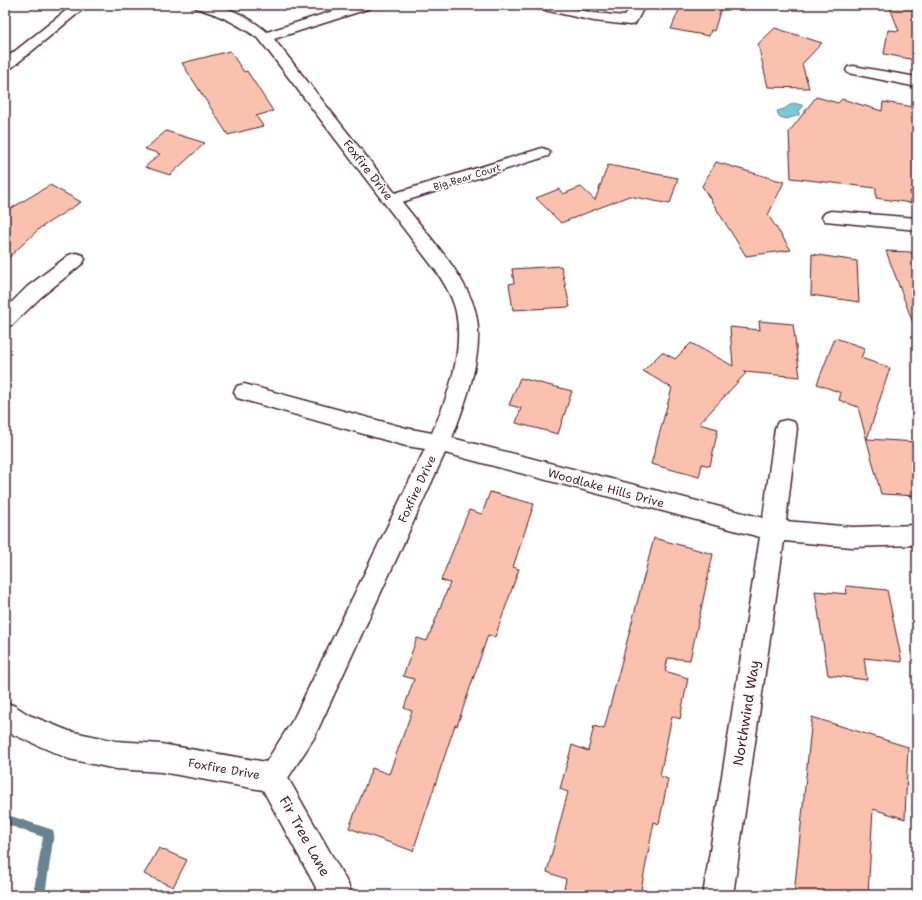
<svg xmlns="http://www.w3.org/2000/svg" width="922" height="900" viewBox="0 0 922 900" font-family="'Shantell Sans',sans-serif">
<rect width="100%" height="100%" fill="#fff"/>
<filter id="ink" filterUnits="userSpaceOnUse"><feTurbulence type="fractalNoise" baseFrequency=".025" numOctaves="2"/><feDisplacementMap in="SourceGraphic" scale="8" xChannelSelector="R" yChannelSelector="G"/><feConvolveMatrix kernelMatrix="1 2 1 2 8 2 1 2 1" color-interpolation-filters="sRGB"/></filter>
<g filter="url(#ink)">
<path fill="#7ac8d8" stroke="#678493" d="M793,103l9,2 1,2 -4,4v4l-12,4 -8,-2 -2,-6 7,-2z"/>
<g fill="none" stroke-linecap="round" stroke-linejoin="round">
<path fill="#678493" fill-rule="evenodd" d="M5,814l48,16 1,4 -9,61h-12l10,-58 -38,-13z"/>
</g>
<path fill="#fac2ae" stroke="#4a1f2b" d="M681,5h41l-8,26 -3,-1 -2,6 -38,-7z
M889,5h28v68l-7,-14 -26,-5 4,-24 11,1z
M775,28l47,15 -20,21 7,24 -41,-1 -10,-43z
M230,51l14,21 3,-1 26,40 -17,5 7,10 -35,9 -46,-72z
M816,97l22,6 4,-4 40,12 1,-9 31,5v10l3,1v74l-7,-1 1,12 -35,-5v-10l-85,-10 -2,-46z
M166,131l39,12 -35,32 -25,-8 15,-13 -15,-5z
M716,162l68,20 -16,33 23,35 -45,6 -44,-70z
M608,165l70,13 -8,26 -41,-8 -68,27 -25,-25 23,-9 4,5 18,-7 14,13z
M50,185l31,17 -41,26 -35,33v-49z
M886,251l25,1 6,14v62h-2z
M812,254l45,7 2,41 -48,-7z
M561,266l9,41 -57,3 -4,-26 5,-1 -2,-14z
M759,321l34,3 7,53 -56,-5 2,1 -47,51 19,5 -8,37 -8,-2 -3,13 -48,-13 21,-76 -29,-17 19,-19 13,7 16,-16 42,23 -3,-39 30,3z
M835,338l30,10 -4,10 29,10 -23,71 50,3v54l-36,-2 -23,-87 -19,-7 2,-7 -24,-9z
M520,378l52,13 -14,43 -42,-11 5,-15 -12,-3z
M490,492l44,12 -21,63 6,2 -24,68 -7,-2 -31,91 -2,-1 -42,126 -64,-23 23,-60 17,6 23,-63 -8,-3 10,-29 -11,-3 14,-38 10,3 23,-58 -9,-3 28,-70 13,4z
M654,538l59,16 -23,106 -22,-2 -3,13 23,7 -8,41 -8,-3 -12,60 8,3 -9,45 -5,-2 -14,73h-77l3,-16 -19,-7 21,-80 -8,-3 12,-44 16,6 6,-25 10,3z
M846,586l41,4 15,72 -38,-4 3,22 -39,-5 -13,-84 32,3z
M812,717l96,30 -3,72 -32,-10 -5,86h-74z
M159,848l28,12 -14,27 -29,-13z"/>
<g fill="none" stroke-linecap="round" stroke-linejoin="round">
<g stroke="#4a1f2b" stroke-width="3">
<path id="minor" d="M73,5h15l-78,64 -5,1v-11z
M194,5c7,0 16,-1 22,0 19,5 37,15 51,27l85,-27h21l-2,3 -97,31 121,154 141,-43 6,-2 6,2 2,3 -2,3 -146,46c23,30 63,72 73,108 11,39 -9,92 -23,128l311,80 12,-90 3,-6 8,-2 8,2 3,6 -11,93 66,6 65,-2v20l-65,2 -68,-6 -51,354h-30l57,-358 -315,-84 -131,285 -26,40 60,106 4,11h-32l-57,-105 -102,-18 -45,-3 -47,-10 -64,-28v-29l10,4 14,9 40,16 47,10 45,3 105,18 28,-44 131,-269 -19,-3 -162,-46 -7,-2 -3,-6 3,-6 7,-2 162,44 26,5c16,-37 32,-80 24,-121 -3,-15 -12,-29 -20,-41l-176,-231c-19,-15 -40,-25 -64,-32z
M533,5h25l36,8 31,3 6,-11h14l-10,19 -5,1 -36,-4 -59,-13z
M853,66l64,11v10l-69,-14 -2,-3 2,-3z
M831,211l86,7v12l-92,-9 -3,-4 3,-4z
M76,253l7,2 2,4 -2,4 -42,34 -29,28 -7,2v-18l22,-22 42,-32z"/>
</g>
<use href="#minor" fill="#fff" fill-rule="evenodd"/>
</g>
</g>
<g text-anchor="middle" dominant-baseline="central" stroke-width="3" stroke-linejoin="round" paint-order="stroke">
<g font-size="10" fill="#4a1f2b" stroke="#fff">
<text transform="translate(467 177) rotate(-17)">Big Bear Court</text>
</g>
<g font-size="12" fill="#4a1f2b" stroke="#fff">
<text transform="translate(368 170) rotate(52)">Foxfire Drive</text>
<text transform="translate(606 488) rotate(15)">Woodlake Hills Drive</text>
<text transform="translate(417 489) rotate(-65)">Foxfire Drive</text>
<text transform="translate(224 769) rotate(10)">Foxfire Drive</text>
</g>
<g font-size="14" fill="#4a1f2b" stroke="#fff">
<text transform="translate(746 713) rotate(-81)">Northwind Way</text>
<text transform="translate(305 836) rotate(61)">Fir Tree Lane</text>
</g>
</g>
<rect width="922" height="900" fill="none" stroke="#fff" stroke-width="20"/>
<rect x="10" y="10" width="902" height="880" fill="none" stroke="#4a1f2b" stroke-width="1.5" filter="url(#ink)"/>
</svg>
